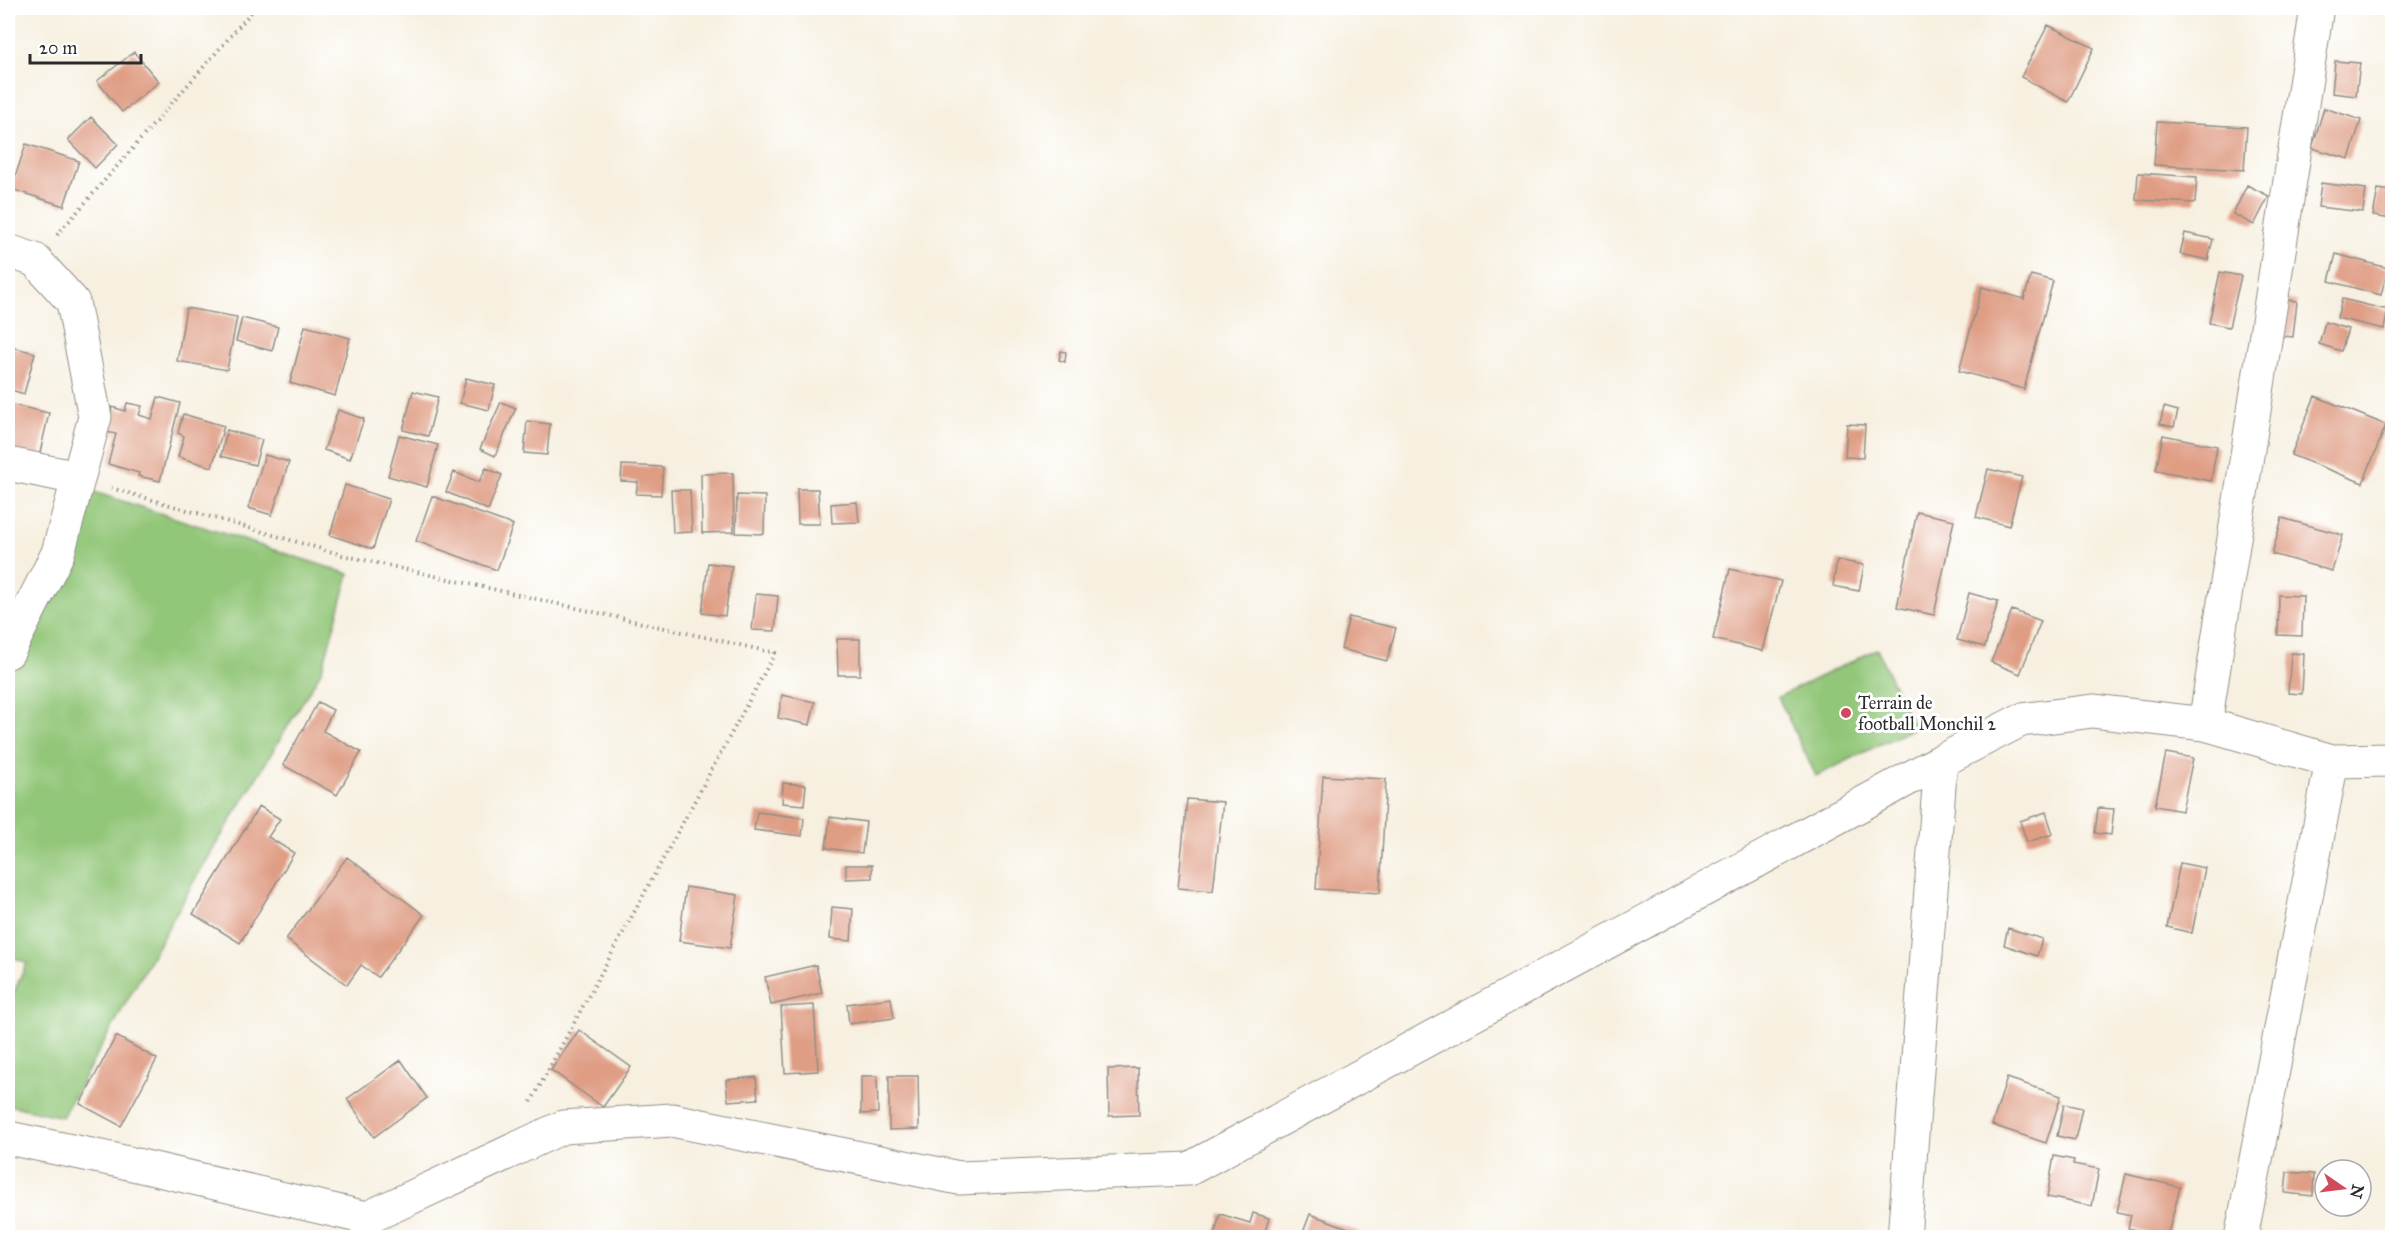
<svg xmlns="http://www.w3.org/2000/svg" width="2400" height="1245" viewBox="0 0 2400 1245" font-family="'IM FELL Great Primer',serif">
<rect width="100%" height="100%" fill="#fff"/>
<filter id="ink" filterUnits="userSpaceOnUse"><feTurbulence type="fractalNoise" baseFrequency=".0167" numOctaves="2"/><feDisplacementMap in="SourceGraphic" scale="12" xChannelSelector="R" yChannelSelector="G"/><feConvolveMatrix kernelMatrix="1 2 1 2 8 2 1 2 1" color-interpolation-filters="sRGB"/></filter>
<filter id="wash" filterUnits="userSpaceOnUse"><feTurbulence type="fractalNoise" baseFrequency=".008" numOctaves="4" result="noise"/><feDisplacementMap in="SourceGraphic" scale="24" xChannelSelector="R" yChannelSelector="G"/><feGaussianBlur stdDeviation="1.35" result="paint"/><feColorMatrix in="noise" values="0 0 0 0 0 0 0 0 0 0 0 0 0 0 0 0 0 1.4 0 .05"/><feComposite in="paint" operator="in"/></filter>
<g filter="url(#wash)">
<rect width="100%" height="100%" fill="#f7f0e0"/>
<path fill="#92c678" stroke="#5e7852" stroke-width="1.5" d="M91,491l258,83 -27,96 -125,206 -135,241 -54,-12v-100l19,-42 -19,-8v-281l21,-32z
M1877,649l37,79 -98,48 -38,-79z"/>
<g id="blocks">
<path fill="#df9d84" d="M2048,25l46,23 -26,54 -47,-25z
M134,52l25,30 -37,30 -25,-31z
M2335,61l25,2 -4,33 -24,-3z
M2324,108l37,12 -12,39 -37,-11z
M91,117l27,27 -23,24 -27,-28z
M2157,122l90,5 -3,43 -90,-5z
M26,144l53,17 -15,45 -53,-17z
M2138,173l59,4 -2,26 -59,-3z
M2321,183l45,6 -3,23 -45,-5z
M2247,185l22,11 -15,29 -21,-11z
M2378,189l14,2v28l-19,-3z
M2185,233l28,6 -5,21 -28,-6z
M2336,254l52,14 -7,27 -52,-14z
M2220,272l21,4 -12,51 -20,-4z
M2031,275l22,6 -29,108 -65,-18 23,-84 42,12z
M2274,299l23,2 -4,36 -23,-2z
M2342,299l46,11 -4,19 -47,-11z
M186,308l51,9 -10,53 -50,-9z
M242,318l36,9 -6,24 -36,-10z
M2325,322l23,7 -7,22 -22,-7z
M305,326l45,12 -15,58 -45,-13z
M8,346l27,7 -11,41 -16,-5z
M1061,351l5,1 -1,10 -6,-2z
M466,378l29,7 -6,25 -29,-7z
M413,391l25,6 -10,39 -25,-6z
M2315,396l71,29 -23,58 -72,-28z
M158,397l22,6 -20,78 -22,-5 1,-3 -31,-9 8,-30 -10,-2 6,-25 13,4 2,-8 15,3 -3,9 13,4z
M501,402l15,6 -21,48 -15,-7z
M8,404l41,9 -10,44 -31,-7z
M2164,407l14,4 -4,16 -14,-3z
M338,410l26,9 -14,40 -26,-9z
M183,414l41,12 -12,41 -34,-10 6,-21 -6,-3z
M527,421l23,3 -3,31 -23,-2z
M1847,424l18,1 -2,33 -18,-1z
M227,430l35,10 -7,25 -34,-9z
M399,435l39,10 -11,42 -39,-11z
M2163,435l54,11 -6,35 -55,-11z
M265,455l24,7 -17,53 -24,-7z
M622,465l41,2 -2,28 -25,-1 2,-12 -17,-1z
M486,468l16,7 -14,35 -42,-18 8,-20 25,10z
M1988,469l34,8 -13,49 -33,-9z
M733,473l1,59 -32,1 -1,-59z
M345,485l44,14 -16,50 -43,-14z
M797,489h21l2,35h-22z
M671,490h19l2,42 -19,1z
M737,495l28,1 -1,38 -28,-1z
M432,496l81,29 -16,45 -81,-29z
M857,502l2,20 -27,1 -1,-19z
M1917,512l37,8 -20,95 -37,-8z
M2282,518l61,17 -11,36 -60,-17z
M1837,560l27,5 -5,26 -26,-5z
M708,563l24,3 -7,50 -23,-3z
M1730,569l51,12 -18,70 -50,-12z
M1969,593l29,8 -13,46 -28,-7z
M756,594l22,2 -3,35 -23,-1z
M2279,595l24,1 -1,40 -24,-1z
M2012,610l29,11 -21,53 -29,-12z
M1349,617l47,11 -9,33 -46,-12z
M837,639h23v36h-22z
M2291,653l13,1 -2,40 -14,-1z
M782,695l33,7 -5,23 -32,-7z
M318,702l15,8 -10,21 38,21 -24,43 -54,-30z
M2166,753l27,5 -11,53 -27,-5z
M1323,776l63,3 -6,114 -64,-4z
M783,783l23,2 -2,20 -22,-2z
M1187,799l36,3 -10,89 -35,-3z
M259,806l21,13 -12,18 26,16 -54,90 -47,-29z
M2098,808l16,1 -3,26 -16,-2z
M757,812l47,6 -2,18 -48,-6z
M2046,812l7,22 -26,8 -7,-21z
M830,817l36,5 -4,31 -36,-5z
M347,857l77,58 -46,62 -17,-12 -14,20 -61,-46z
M2180,863l25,5 -13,65 -25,-6z
M846,865h26v13l-26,1z
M686,887l52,8 -8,53 -51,-7z
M832,907l21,2 -2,32 -21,-2z
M2008,928l34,11 -5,17 -33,-11z
M816,965l6,28 -51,12 -6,-28z
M891,998l3,20 -45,6 -2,-20z
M814,1005l4,66 -33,2 -4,-66z
M579,1030l52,37 -28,40 -52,-37z
M116,1036l41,23 -36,67 -41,-22z
M401,1060l26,38 -53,39 -27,-38z
M1138,1068l1,47 -30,1 -1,-47z
M861,1076h16l1,37 -17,1z
M889,1076h29l1,53 -30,1z
M756,1077l2,22 -30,2 -2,-21z
M2007,1078l54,18 -15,47 -54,-18z
M2064,1104l18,4 -7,32 -18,-4z
M2054,1156l20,4 -1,4 26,5 -7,37 -45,-9z
M2287,1172l27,2 -1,22 -28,-3z
M2126,1174l54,13 -13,51 -39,-10 3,-13 -14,-3z
M1253,1213l16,5 -6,20h-49l6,-24 30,9z
M1310,1214l57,21 -1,3h-65z"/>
</g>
</g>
<g filter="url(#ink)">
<use href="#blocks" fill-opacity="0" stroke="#918e86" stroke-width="1.5"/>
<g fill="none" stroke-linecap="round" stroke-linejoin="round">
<g stroke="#918e86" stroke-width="35">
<path id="minor" d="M8,251l27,9 38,42 22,115 -37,136 -50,99
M8,464l70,14
M2205,724l112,-716
M8,1138l107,22 252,58 196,-91 109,-7 287,58 230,-9 752,-408 80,-41 72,-9 112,13 127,37 60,-1
M1904,1238l37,-477
M2241,1238l91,-477"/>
</g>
<path stroke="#918e86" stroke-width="4" stroke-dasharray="1.5 4.5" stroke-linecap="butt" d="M57,235l198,-227
M111,488l231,67 433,98 -244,449"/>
<use href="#minor" stroke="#fff" stroke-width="33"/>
</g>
</g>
<circle fill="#d1495b" stroke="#fff" stroke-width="2" cx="1846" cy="713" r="6"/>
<g text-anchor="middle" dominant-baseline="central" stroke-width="6" stroke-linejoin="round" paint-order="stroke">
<g font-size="18" fill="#2b2b2b" stroke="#fff" text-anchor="start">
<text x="1858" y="703">Terrain de<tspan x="1858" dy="21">football Monchil 2</tspan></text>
</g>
</g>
<rect width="2400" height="1245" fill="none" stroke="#fff" stroke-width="30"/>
<g transform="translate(2343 1188) rotate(104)"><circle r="28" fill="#ffffff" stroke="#aaaaaa" stroke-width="1.5"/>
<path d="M0-4.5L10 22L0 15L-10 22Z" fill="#d1495b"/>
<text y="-9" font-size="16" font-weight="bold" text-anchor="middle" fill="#2b2b2b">N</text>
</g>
<path d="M30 54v9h111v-9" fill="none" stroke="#2b2b2b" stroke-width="3"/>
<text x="39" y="54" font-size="18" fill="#2b2b2b" stroke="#ffffff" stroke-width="4.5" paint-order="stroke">20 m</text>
</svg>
